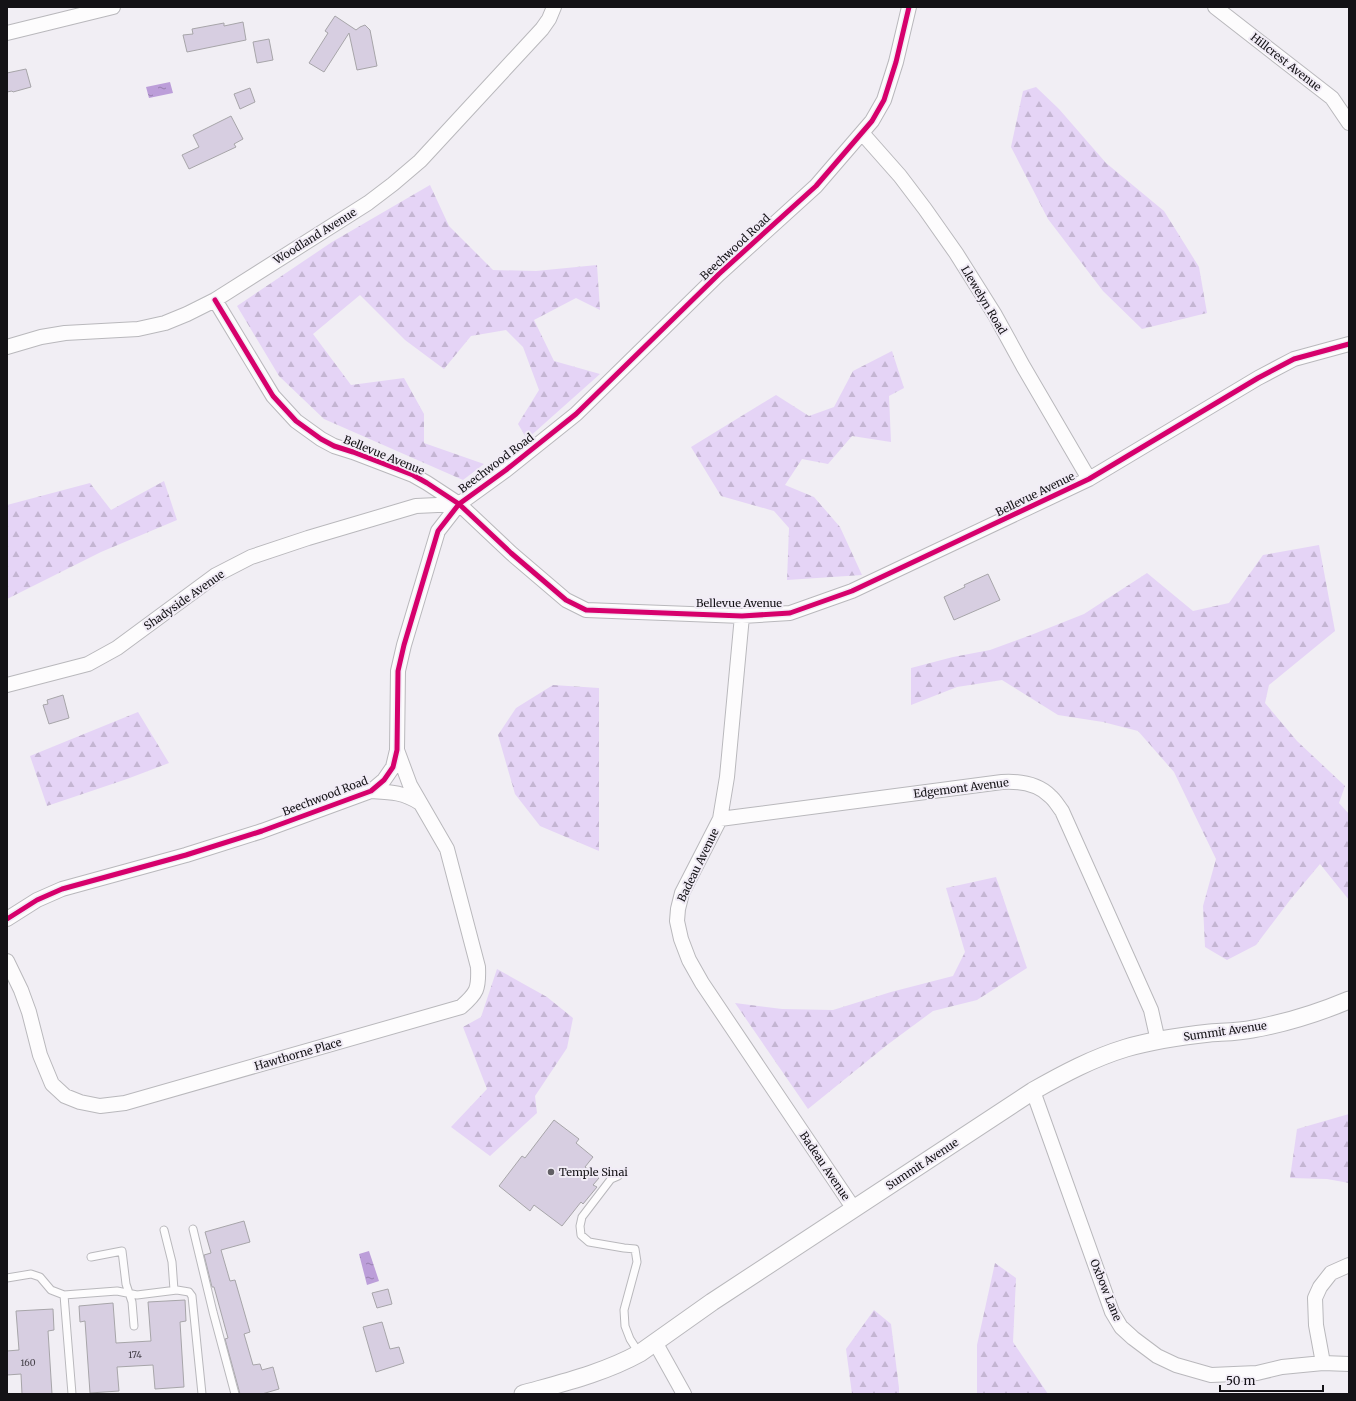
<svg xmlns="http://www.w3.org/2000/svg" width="1356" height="1401" viewBox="0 0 1356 1401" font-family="Merriweather,serif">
<defs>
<pattern id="forest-firs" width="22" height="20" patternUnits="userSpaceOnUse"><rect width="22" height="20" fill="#e5d4f6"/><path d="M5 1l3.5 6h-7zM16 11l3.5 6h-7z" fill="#c4b5d2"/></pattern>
<pattern id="water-ripples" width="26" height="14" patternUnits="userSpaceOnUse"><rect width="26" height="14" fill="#bc9ed9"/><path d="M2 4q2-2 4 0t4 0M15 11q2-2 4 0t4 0" fill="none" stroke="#987faf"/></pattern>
</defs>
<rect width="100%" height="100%" fill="#f1eef4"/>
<path fill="url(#forest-firs)" d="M1036,87l23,22 47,54 58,48 35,56 8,46 -65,16 -39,-38 -55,-72 -37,-72 12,-56z
M430,185l19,41 44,44 43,1 61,-6 3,45 -24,-12 -42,22 20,41 46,13 -73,65 -9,-15 21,-34 -16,-43 -17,-17 -35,6 -27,33 -39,-29 -45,-45 -47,39 38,51 53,-7 20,36v29l60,21 -21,16 -139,-61 -45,-43 -42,-70 95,-64z
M892,351l12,37 -15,8 2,46 -39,-6 -24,28 -26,-5 -17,26 29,12 26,30 22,48 -75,5 2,-52 -15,-17 -53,-15 -30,-49 85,-52 33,21 25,-9 19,-36z
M164,481l13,39 -76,32 -94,47v-94l83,-22 21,27z
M1319,545l16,86 -66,54 -4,18 32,38 48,45 -6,17 10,11v86l-29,-36 -30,36 -34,45 -29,15 -22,-13 -2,-41 13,-47 -42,-87 -36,-41 -35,-9 -45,-7 -56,-35 -45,7 -46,18v-37l42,-11 37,-7 41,-15 53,-21 63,-41 46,38 36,-8 34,-48z
M553,685l46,3v163l-59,-25 -25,-32 -17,-59 18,-27z
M138,712l31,51 -42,16 -80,27 -17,-50z
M996,877l31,91 -50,32 -44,11 -46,34 -79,64 -73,-106 47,6 51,1 58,-18 62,-16 12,-24 -19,-64z
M497,969l50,28 26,21 -6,30 -32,48 2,17 -47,43 -39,-29 36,-38 -24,-62 18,-10z
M1349,1114v69l-22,-4 -37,-1 7,-49z
M995,1263l21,15 -3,64 35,52h-71v-49z
M874,1310l17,14 8,64v6h-47l-6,-45z"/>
<path fill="url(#water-ripples)" d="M170,82l3,11 -24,5 -3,-11z
M369,1251l10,30 -12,4 -8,-31z"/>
<path fill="#d7cee1" stroke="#a7a5a9" d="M335,16l21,14 4,-3 5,-2 5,5 7,36 -20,4 -8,-37 -25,39 -15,-9 19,-30 -3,-2z
M243,22l3,18 -59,12 -4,-17 10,-1 -1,-5 32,-6v3z
M269,39l4,21 -16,3 -4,-21z
M26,69l5,18 -18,5 -1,-1 -5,1v-19z
M250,88l5,14 -15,7 -6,-15z
M231,116l12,23 -9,5 2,3 -47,22 -7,-14 17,-8 -6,-12z
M988,574l12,26 -46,20 -10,-23 21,-10 -1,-2z
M63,695l6,23 -20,6 -6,-19 5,-1 -1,-4z
M554,1120l25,19 -3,4 17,14 -8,10 14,11 -6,7 4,2 -14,17 -2,-2 -19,24 -28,-21 -4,6 -31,-25 23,-30 3,2z
M244,1221l6,21 -29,8 9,31 5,-1 15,52 -6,2 9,31 7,-1 2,6 11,-3 6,22 -17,5h-22l-15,-55 3,-1 -14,-51h-2l-8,-32 7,-2 -6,-21z
M388,1289l4,15 -15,4 -5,-15z
M185,1300l1,21 -6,1 4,65 -29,2 -2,-24 -36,2 2,24 -29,2 -5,-72 -5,1 -1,-16 34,-3 3,40 35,-2 -3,-39z
M53,1309l1,21 -6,1 4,63h-30l-1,-20 -14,1v-24l12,-1 -3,-39z
M382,1322l8,27 9,-2 5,16 -28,9 -13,-45z"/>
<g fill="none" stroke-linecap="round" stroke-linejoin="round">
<g stroke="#b9b8bc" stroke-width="9">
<path id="service" d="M618,1176l-7,3 -29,38 -2,9 1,9 8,7 35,6 11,1 2,13 -13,48 1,16 5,13 9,14
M193,1229l20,83 22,82
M164,1230l8,32 2,28
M91,1257l31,-6 4,33 6,18 2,24
M7,1278l24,-4 9,3 11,13 13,5
M72,1394l-8,-99 53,-4 20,4 40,-5 12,2 3,4 10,98"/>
</g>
<g stroke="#b9b8bc" stroke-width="16">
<path id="minor" d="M1215,7l117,91 17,25
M7,33l106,-26
M862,133l38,43 25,33 31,44 39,62 28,51 66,113
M215,300l58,96 23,25 25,18 13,7 19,6 60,23 14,8 32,21 52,49 55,47 20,10 156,6 48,-3 62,-22 237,-112 169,-101 36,-19 55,-15
M7,347l34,-10 24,-4 73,-4 27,-6 22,-9 28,-14 153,-97 25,-19 27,-23 122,-132 7,-10 5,-12
M742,616l-15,161 -7,42 -38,74 -4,16 -1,12 4,18 8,21 13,23 152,226
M7,685l81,-21 29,-16 99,-73 35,-18 57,-19 108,-32 43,-2
M371,791c19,1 32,1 49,12
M720,819l282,-37c17,-1 35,1 48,14 5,4 8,10 12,15l89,199 7,31
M7,919l30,-19 25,-11 124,-34 76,-24 109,-40 13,-11 9,-13 4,-17 1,-79 6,-26 34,-114 21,-27 47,-34 70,-56 143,-140 97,-88 56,-65 12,-21 12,-38 13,-55
M7,961l14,29 8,22 11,43 12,29 13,12 15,6 20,4 25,-3 336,-96c16,-14 18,-18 17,-40l-31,-118 -37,-64 -13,-35
M1033,1091l79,221 9,15 12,11 24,18 19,9 35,10 46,-2 25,-6 41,-4 26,1
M655,1342l29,52
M1323,1363l-7,-38 -1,-27 5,-11 11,-14 18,-8"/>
</g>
<g stroke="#b9b8bc" stroke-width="19">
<path id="tertiary" d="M523,1394c39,-11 81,-21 117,-41l72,-51 321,-211c30,-17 60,-33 93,-43 27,-8 57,-12 84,-15 14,-1 29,-1 43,-4 33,-6 65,-16 96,-29"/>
</g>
<use href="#service" stroke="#fdfcfd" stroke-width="7"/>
<use href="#minor" stroke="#fdfcfd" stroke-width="14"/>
<use href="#tertiary" stroke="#fdfcfd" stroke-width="17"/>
<g stroke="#f1ecf6" stroke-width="8">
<path id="cycleway" d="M215,300l58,96 23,25 25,18 13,7 19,6 60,23 14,8 32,21 52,49 55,47 20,10 156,6 48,-3 62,-22 237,-112 169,-101 36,-19 55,-15
M7,919l30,-19 25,-11 124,-34 76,-24 109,-40 13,-11 9,-13 4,-17 1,-79 6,-26 34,-114 21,-27 47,-34 70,-56 143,-140 97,-88 56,-65 12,-21 12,-38 13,-55"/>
</g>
<use href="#cycleway" stroke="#d6006c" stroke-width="5"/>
</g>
<circle fill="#615f64" stroke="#f1ecf6" stroke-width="1.5" cx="551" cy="1172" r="4"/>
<g text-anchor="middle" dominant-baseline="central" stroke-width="4" stroke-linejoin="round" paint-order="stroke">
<g font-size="9" fill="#454149">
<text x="135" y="1354">174</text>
<text x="28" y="1362">160</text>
</g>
<g font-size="11" fill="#141216" stroke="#f1ecf6">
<text transform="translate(1286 62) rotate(38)">Hillcrest Avenue</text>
<text transform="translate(315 236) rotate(-32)">Woodland Avenue</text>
<text transform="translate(735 247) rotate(-43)">Beechwood Road</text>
<text transform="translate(984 300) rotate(59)">Llewelyn Road</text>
<text transform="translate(384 455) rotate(22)">Bellevue Avenue</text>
<text transform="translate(496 463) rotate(-37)">Beechwood Road</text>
<text transform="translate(1035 494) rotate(-26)">Bellevue Avenue</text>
<text transform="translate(184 600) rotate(-35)">Shadyside Avenue</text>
<text x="739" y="603">Bellevue Avenue</text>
<text transform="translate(961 788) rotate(-7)">Edgemont Avenue</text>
<text transform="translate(325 796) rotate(-21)">Beechwood Road</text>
<text transform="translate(698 865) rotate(-64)">Badeau Avenue</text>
<text transform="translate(1225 1031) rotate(-8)">Summit Avenue</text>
<text transform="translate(298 1054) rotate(-16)">Hawthorne Place</text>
<text transform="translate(922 1164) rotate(-33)">Summit Avenue</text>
<text transform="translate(825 1166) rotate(56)">Badeau Avenue</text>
<text transform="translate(1106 1290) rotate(68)">Oxbow Lane</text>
</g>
<g font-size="11" fill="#141216" stroke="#f1ecf6" text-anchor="start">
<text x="559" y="1172">Temple Sinai</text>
</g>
</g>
<rect width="1356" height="1401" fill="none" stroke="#141216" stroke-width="16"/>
<path d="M1220 1385v6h103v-6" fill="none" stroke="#141216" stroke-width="2"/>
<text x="1226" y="1385" font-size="12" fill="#141216" stroke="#f1ecf6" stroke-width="3" paint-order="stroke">50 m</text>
</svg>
